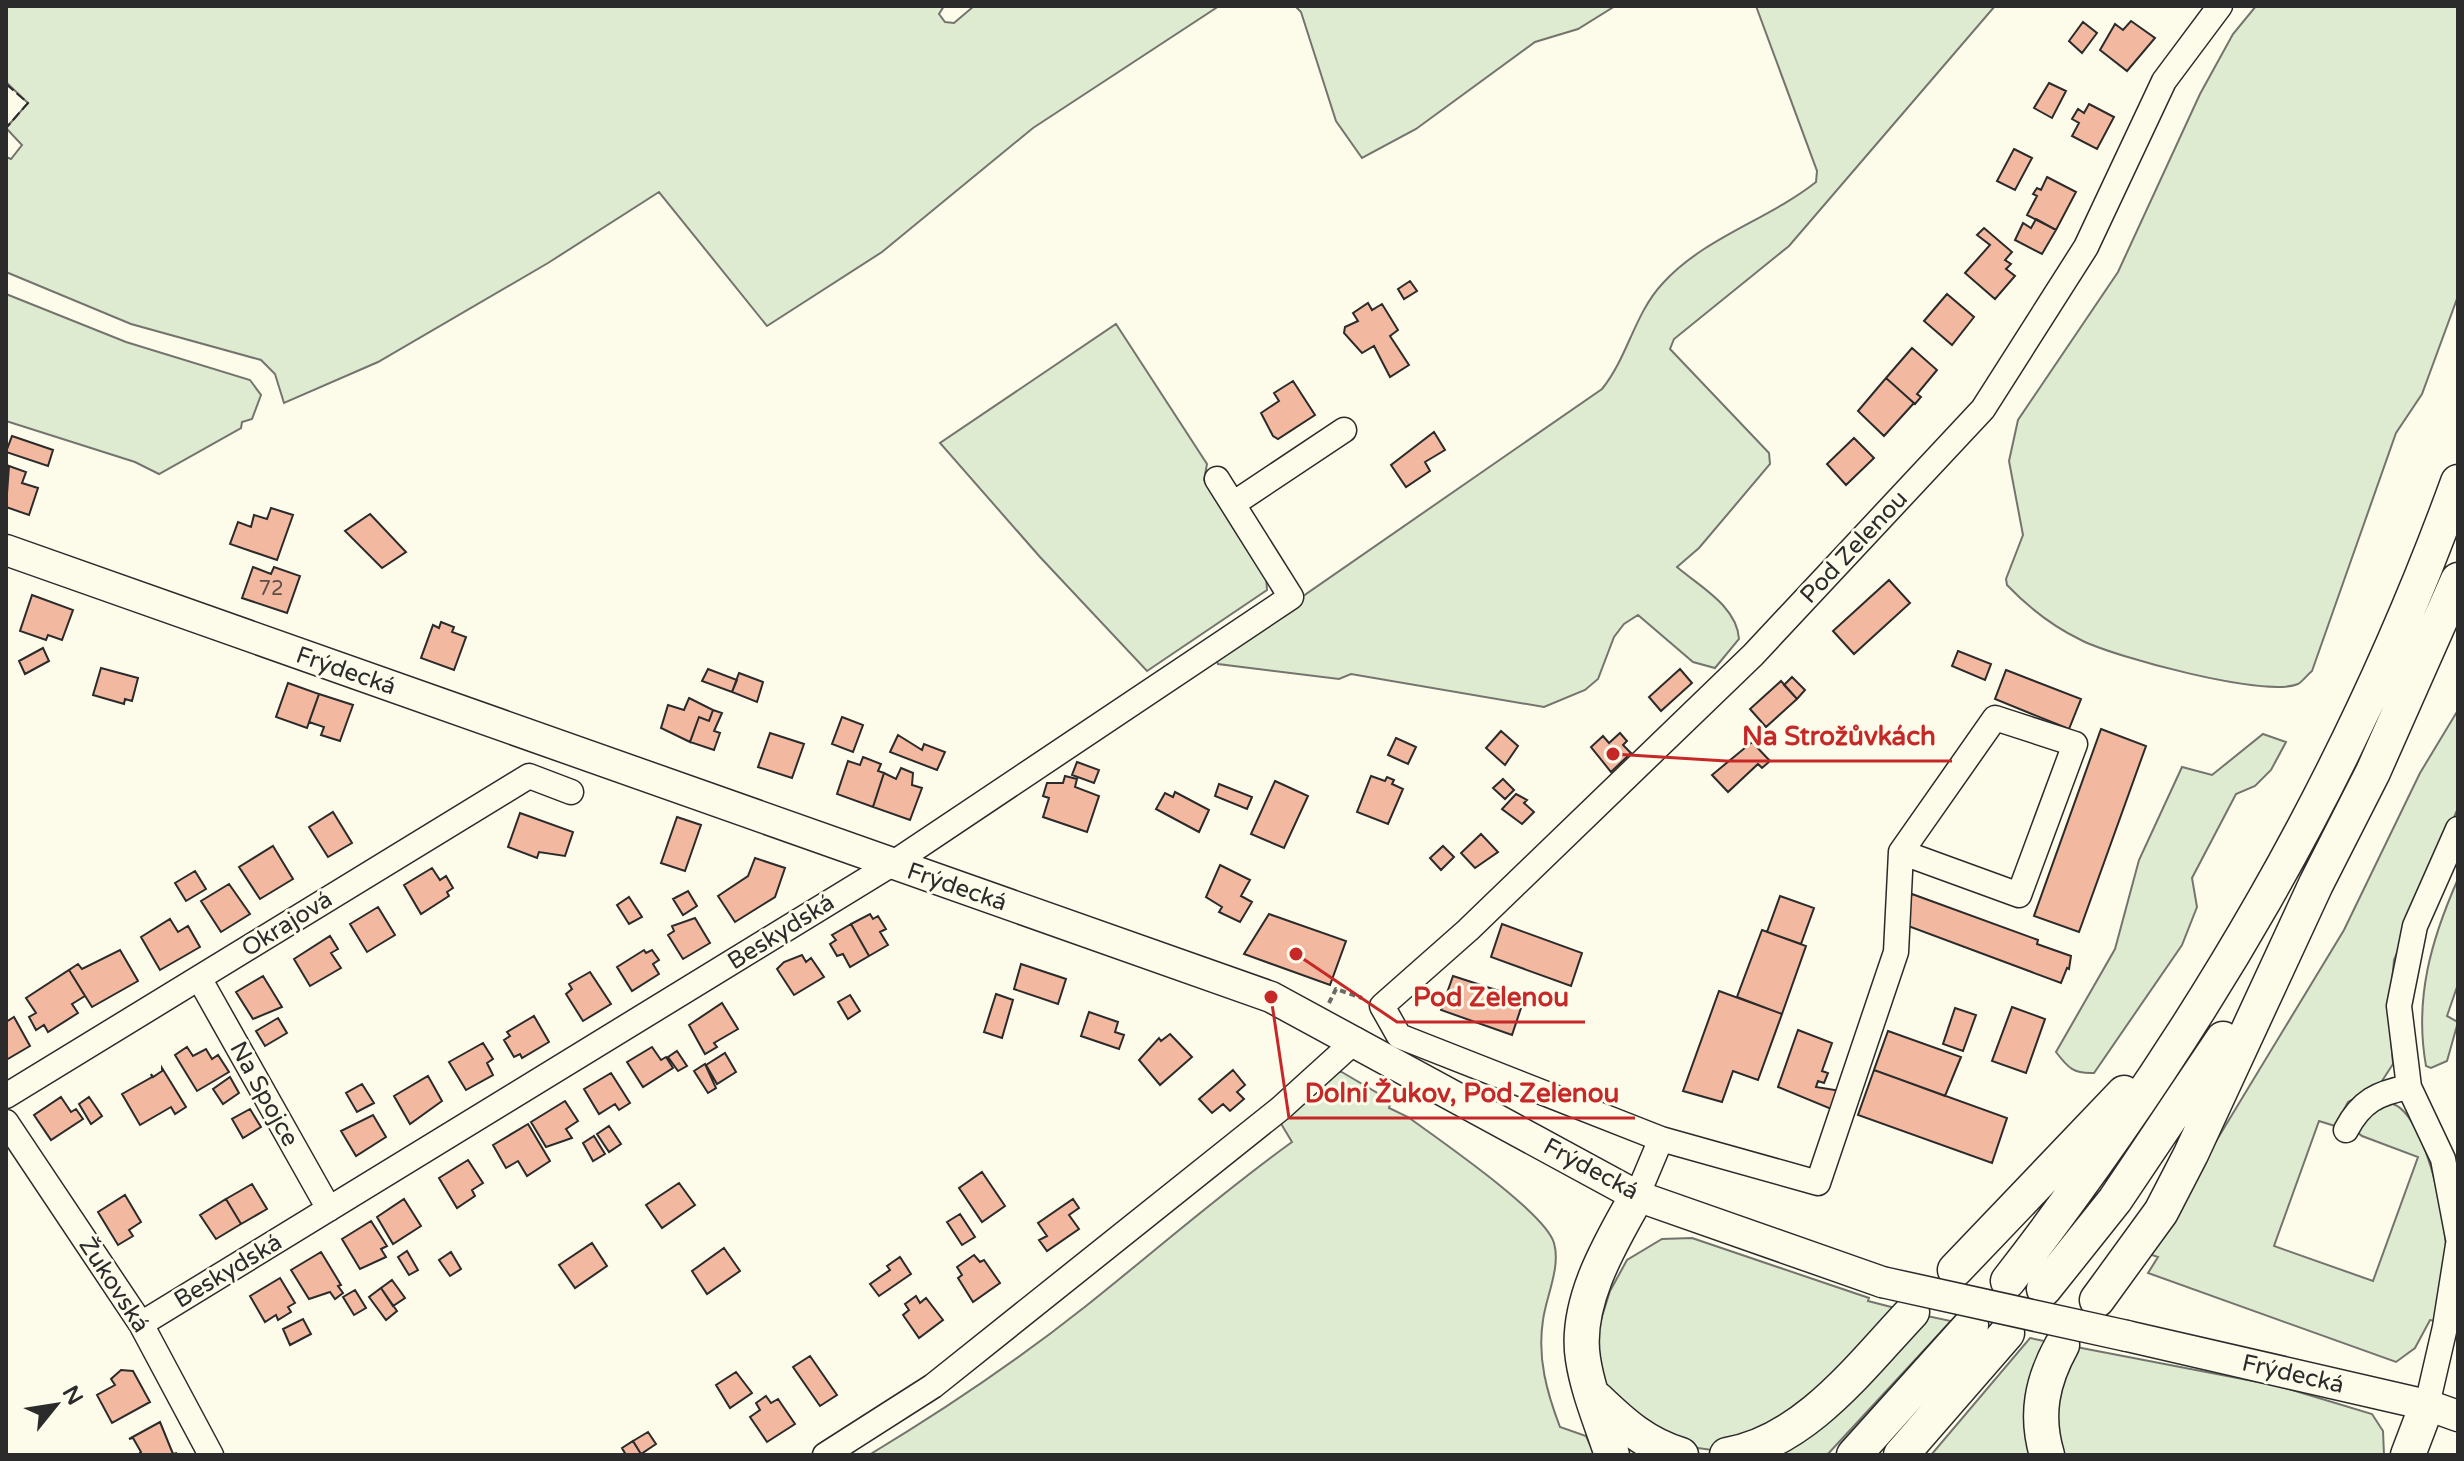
<svg xmlns="http://www.w3.org/2000/svg" width="2464" height="1461" viewBox="0 0 2464 1461" font-family="'Varela Round',sans-serif">
<rect width="100%" height="100%" fill="#fdfbea"/>
<path fill="#deebd1" stroke="#74746e" stroke-width="2" d="M6,6h938l-5,8 6,8 9,1 20,-17h245l-186,122 -151,124 -115,74 -108,-134 -111,71 -170,99 -94,41 -9,-29 -14,-14 -130,-36 -125,-52v-115l5,2 11,-14 -16,-17 22,-25 -22,-21z
M1295,6h320l-37,23 -43,13 -119,87 -54,29 -26,-37 -35,-109z
M1756,6h239l-206,240 -115,93 -4,10 99,104 1,11 -71,84 -22,19c22,19 60,39 62,72l-24,29 -22,-6 -55,-47 -14,9 -10,13 -16,42 -13,11 -41,17 -193,-33 -12,5 -121,-15 -3,-7 387,-268c26,-32 32,-75 61,-106 42,-46 105,-63 153,-101l1,-11z
M2256,6h202v290l-36,98 -26,39 -84,238c-5,4 -9,10 -14,13 -32,14 -184,-27 -217,-44 -27,-13 -53,-33 -74,-55l-1,-6 17,-44 -14,-74 9,-41 100,-148 82,-178 33,-60z
M6,294l120,48 124,38 11,15 -9,24 -10,3 -1,6 -82,46 -24,-12 -129,-41z
M1116,324l91,140 -3,16 62,95 1,15 -120,81 -107,-114 -100,-114z
M2458,710v98l-64,152 -5,53 4,51 -13,20 -32,18 -13,24 -16,-5 -45,125 99,35 45,-124 -56,-21 -5,-4 2,-13 29,-16c36,2 59,119 58,150 -1,22 -7,46 -10,68l-6,-1 -15,28 -19,14 -248,-89 10,-16 -15,-5 58,-86 143,-236 76,-157z
M2263,734l23,8 -15,28 -16,16 -19,8 -44,84 5,29 -15,38 -88,128c-20,1 -26,-5 -38,-21l59,-103 24,-89 43,-93 30,8z
M2458,879v105l-11,32 11,6 -11,39 -16,7 -5,-2c-12,-67 5,-126 32,-187z
M1340,1071l51,30 -2,7 19,9c30,22 137,95 146,126 7,24 -8,54 -11,77 -6,38 4,73 17,107l26,9 9,19h-726c75,-45 149,-95 217,-149 69,-55 135,-113 206,-164l-12,-20z
M1692,1238l177,60 -1,3 35,9 -135,122 -56,18 -36,-5 -67,-51 -8,-20 -4,-26 2,-22 11,-35 17,-31 35,-21z
M1927,1316l24,5 -124,134h-56z
M2030,1338l19,4 -14,113h-104z
M2071,1346l208,40 93,28 11,17 1,24h-327l-7,-21z"/>
<path fill="#f2b8a0" stroke="#2b2b2b" stroke-width="2" d="M2131,21l24,17 -28,33 -27,-21 15,-26 8,6z
M2083,22l14,11 -15,20 -13,-12z
M2049,83l17,8 -14,27 -18,-10z
M2089,104l25,13 -17,32 -25,-13 7,-13 -7,-4 6,-10 6,4z
M2014,149l18,9 -17,32 -18,-9z
M2047,177l29,15 -20,38 -29,-15 10,-19 -4,-2 4,-6 4,2z
M2036,219l20,11 -14,24 -27,-14 8,-17 8,5z
M1984,228l28,24 -7,8 6,4 -5,5 9,7 -20,23 -30,-26 25,-28 -13,-10z
M1410,281l7,10 -13,8 -6,-10z
M1947,294l27,23 -22,28 -28,-24z
M1368,303l4,7 10,-6 16,26 -8,6 19,29 -19,12 -16,-31 -12,7 -18,-20 1,-6 13,-6 -5,-8z
M1912,348l25,22 -20,24 4,3 -6,7 -29,-26z
M1886,378l28,25 -30,33 -26,-25z
M1293,381l22,34 -37,24 -5,-3 -12,-23 18,-12 -5,-8z
M1434,432l11,18 -20,12 5,9 -24,16 -15,-22z
M12,436l41,14 -5,16 -42,-14z
M1854,438l20,20 -28,27 -19,-21z
M9,466l17,6 -4,11 16,5 -9,27 -23,-8z
M271,508l22,7 -16,45 -47,-16 8,-22 13,5 3,-12 13,4z
M370,514l36,38 -24,16 -37,-37z
M253,567l18,7 3,-7 26,9 -13,37 -45,-15z
M1889,580l21,23 -56,51 -21,-23z
M32,595l41,15 -11,30 -14,-5 -2,5 -26,-9z
M441,622l13,5 -2,5 14,5 -12,33 -33,-12 12,-33 6,3z
M43,648l6,13 -24,13 -6,-13z
M1958,651l33,13 -6,16 -33,-14z
M101,668l37,10 -6,23 -7,-2 -1,5 -31,-9z
M708,669l29,11 -5,12 -30,-11z
M1680,669l12,14 -31,28 -12,-14z
M2006,670l75,29 -12,30 -74,-30z
M739,673l24,9 -6,20 -25,-10z
M1792,677l13,13 -8,9 -13,-14z
M1781,681l16,18 -31,28 -16,-18z
M288,683l31,11 -12,34 -31,-11z
M319,694l34,11 -13,36 -19,-6 3,-8 -15,-5z
M689,698l24,12 -4,11 -10,-4 -9,25 -29,-14 7,-23 16,5z
M713,710l9,3 -8,18 6,2 -6,17 -24,-8 9,-25 10,4z
M842,717l21,8 -10,27 -21,-8z
M2101,729l45,17 -67,186 -45,-16z
M1501,731l17,15 -13,19 -19,-17z
M770,733l34,11 -12,34 -34,-11z
M1620,733l7,8 -4,4 8,8 -20,19 -20,-25 12,-11 6,7z
M898,735l24,15 2,-6 21,8 -8,18 -47,-18z
M1396,738l20,9 -8,17 -20,-9z
M1752,742l18,19 -8,7 -4,-4 -30,28 -16,-17z
M863,757l18,7 -3,7 6,2 -11,34 -36,-13 11,-33 12,4z
M1077,762l22,8 -5,13 -22,-8z
M901,768l12,5 -1,12 10,3 -12,32 -37,-13 11,-34 12,6z
M1065,776l12,3 -2,8 24,9 -12,36 -44,-15 6,-19 -6,-2 4,-13h16z
M1371,776l14,5 2,-4 7,3 -2,4 11,5 -15,35 -31,-12z
M1503,779l11,11 -9,9 -12,-11z
M1275,781l33,15 -24,52 -33,-14z
M1219,784l33,13 -5,12 -32,-13z
M1175,792l34,18 -10,22 -43,-23 9,-16 8,4z
M1516,794l11,6 -3,3 10,9 -12,12 -20,-15z
M333,812l19,31 -24,14 -19,-30z
M520,813l53,19 -8,24 -26,-4 -2,6 -29,-11z
M677,817l24,8 -16,46 -24,-8z
M1481,834l17,18 -23,16 -14,-15z
M273,846l20,33 -33,20 -21,-32z
M1443,846l11,11 -13,13 -11,-12z
M755,858l30,10 -10,29 -40,25 -17,-26 30,-20z
M1220,865l30,15 -9,16 11,6 -12,20 -21,-10 3,-5 -16,-10z
M432,868l8,12 6,-4 7,12 -6,4 2,4 -28,18 -17,-29z
M195,871l11,18 -20,12 -11,-18z
M229,884l21,30 -29,18 -20,-31z
M688,891l9,15 -14,9 -10,-16z
M1912,894l126,46 -1,4 34,12 -2,13 -2,-1 -6,15 -161,-60z
M1780,896l34,12 -13,36 -34,-12z
M629,897l13,20 -13,7 -12,-19z
M378,907l17,28 -28,17 -17,-28z
M870,914l3,5 5,-3 8,13 -6,3 8,13 -19,11 -18,-32z
M1269,914l77,27 -16,44 -86,-31z
M695,918l15,25 -27,16 -15,-24 6,-4 -2,-5z
M170,919l8,13 10,-6 12,21 -40,23 -19,-33z
M851,924l18,32 -19,11 -7,-13 -6,2 -7,-12 6,-4 -4,-5z
M1502,924l80,29 -11,33 -80,-29z
M1762,930l44,16 -24,68 -45,-17z
M330,936l8,13 -7,4 10,15 -31,18 -16,-27z
M120,950l18,31 -46,26 -23,-37 9,-6 4,5z
M644,950l2,3 6,-3 7,10 -6,4 6,10 -27,17 -15,-24z
M802,955l4,7 5,-4 13,19 -30,18 -17,-26 7,-7z
M1021,964l45,15 -8,25 -44,-15z
M69,970l16,26 -13,8 6,9 -30,19 -4,-7 -8,5 -7,-13 7,-4 -10,-15z
M590,972l21,32 -28,17 -17,-27 6,-5 -3,-5z
M263,976l19,31 -29,12 -17,-27z
M1453,976l71,23 -12,36 -71,-25z
M1719,991l63,23 -24,66 -25,-9 -11,31 -39,-11z
M996,994l17,6 -11,38 -18,-6z
M850,995l10,16 -12,8 -10,-17z
M722,1003l16,26 -24,14 3,4 -12,7 -16,-29z
M2012,1007l33,12 -19,54 -34,-12z
M1955,1008l21,7 -13,36 -20,-7z
M1089,1012l29,10 -3,10 9,3 -5,14 -38,-13z
M534,1016l15,26 -27,16 -2,-4 -6,3 -10,-17 6,-4 -3,-4z
M14,1017l16,29 -24,14v-38z
M278,1018l9,15 -22,13 -9,-15z
M1798,1030l34,13 -10,28 6,2 -4,10 -6,-2 -2,6 25,4 -5,20 -58,-24z
M1888,1031l73,26 -16,39 -71,-26z
M1170,1034l22,23 -32,28 -21,-25 20,-22 2,3z
M483,1043l10,16 -6,4 6,12 -27,15 -17,-28z
M187,1047l6,9 13,-7 6,10 6,-4 11,17 -32,19 -22,-36z
M652,1047l9,13 5,-3 7,11 -30,19 -16,-25z
M677,1051l10,15 -9,5 -10,-14z
M725,1053l11,19 -19,12 -11,-19z
M705,1064l11,24 -8,5 -14,-22z
M162,1068l24,39 -11,7 -4,-7 -31,18 -18,-31 30,-17 -1,-3 2,3 9,-6z
M1233,1070l12,15 -8,7 7,7 -14,12 -7,-7 -11,9 -13,-14z
M1874,1070l133,48 -15,45 -134,-48z
M611,1073l19,30 -11,7 -4,-6 -16,10 -15,-25z
M428,1076l14,25 -32,23 -16,-28z
M230,1077l9,16 -16,11 -10,-15z
M362,1084l12,19 -17,9 -11,-19z
M61,1097l10,15 5,-3 7,10 -32,21 -17,-25z
M89,1097l13,19 -11,8 -12,-20z
M565,1101l13,20 -12,8 6,9 -26,9 -15,-25z
M250,1109l11,18 -18,11 -11,-19z
M373,1115l13,22 -30,19 -15,-25z
M528,1124l22,37 -23,15 -9,-15 -12,7 -13,-23z
M609,1126l12,18 -12,8 -12,-18z
M594,1136l11,18 -12,7 -10,-18z
M468,1160l15,23 -11,7 3,6 -18,12 -18,-30z
M982,1172l23,34 -23,16 -23,-34z
M679,1183l16,22 -33,23 -16,-23z
M252,1184l15,25 -26,15 -15,-25z
M125,1195l16,27 -12,8 4,6 -15,9 -20,-33z
M226,1199l15,25 -25,15 -16,-24z
M404,1199l17,27 -28,18 -16,-27z
M1073,1199l6,9 -10,7 10,14 -32,22 -8,-11 8,-4 -9,-13z
M960,1214l15,23 -13,8 -15,-23z
M371,1221l16,25 -6,3 5,8 -26,12 -18,-30z
M592,1243l15,23 -32,22 -16,-23z
M724,1248l16,23 -33,23 -15,-23z
M407,1251l11,19 -9,5 -11,-18z
M321,1252l20,33 -3,1 5,7 -8,6 -5,-7 -21,7 -18,-29z
M451,1252l10,17 -11,7 -11,-16z
M974,1255l6,7 4,-2 16,23 -27,19 -15,-24 4,-3 -5,-8z
M900,1257l11,17 -32,22 -9,-12 20,-14 -3,-4z
M280,1278l15,25 -7,4 3,5 -13,8 -2,-5 -11,7 -15,-26z
M392,1280l13,18 -12,8 -12,-18z
M381,1288l16,23 -11,9 -17,-23z
M355,1290l11,18 -12,7 -11,-18z
M916,1296l4,7 6,-5 17,22 -24,18 -16,-23 6,-5 -4,-6z
M303,1319l8,15 -21,11 -7,-16z
M810,1356l27,39 -17,11 -27,-39z
M121,1370l12,1 17,31 -38,21 -15,-28 18,-10 -4,-6z
M736,1372l16,21 -22,15 -14,-23z
M766,1396l5,7 7,-4 17,25 -28,18 -17,-25 10,-7 -4,-7z
M160,1422l13,32 4,-1 -3,2h-36l3,-3 -8,-14 -4,1z
M648,1432l8,12 -15,10 -8,-13z
M633,1441l8,13 -1,1h-14l-4,-7z"/>
<g fill="none" stroke-linecap="round" stroke-linejoin="round">
<g stroke="#2b2b2b" stroke-width="27">
<path id="minor" d="M1233,504l111,-74
M2458,829l-43,97 -16,80 10,81 34,72 15,79
M199,978l130,231
M6,1096l523,-320 42,16
M6,1122l135,202 70,131
M2346,1130c15,-29 32,-37 63,-43
M1661,1139l157,44 78,-231 5,-100 118,43 56,-151 -80,-26 -94,134
M1637,1196l24,-57 -262,-103 -17,-30 86,-76 285,-275 230,-246 103,-162 78,-166 56,-75
M141,1324l751,-460 399,-267 -74,-118
M2427,1405l18,-78 13,-82
M825,1455l108,-69 348,-278 75,-68"/>
</g>
<g stroke="#2b2b2b" stroke-width="33">
<path id="major" d="M6,550l1265,447 366,199 245,86
M2127,1336l300,69 31,11"/>
</g>
<g stroke="#2b2b2b" stroke-width="37">
<path id="highway" d="M1955,1270l169,-177
M2008,1281c191,-247 343,-504 450,-799
M2044,1289l71,-89 108,-161
M2097,1300l64,-88 30,-58 125,-270 57,-112 85,-192
M1597,1399c26,25 48,45 84,56
M1612,1455c-10,-31 -24,-63 -29,-96 -9,-56 28,-117 54,-163
M1727,1455c78,-13 134,-89 185,-143
M1854,1455l117,-130
M1901,1455l106,-122
M2047,1455c-12,-40 -5,-74 15,-110
M2408,1455l19,-50"/>
</g>
<path stroke="#6a6964" stroke-width="4" stroke-dasharray="6 4" stroke-linecap="butt" d="M1329,1003l7,-14 26,9"/>
<use href="#minor" stroke="#fdfbea" stroke-width="24"/>
<use href="#major" stroke="#fdfbea" stroke-width="30"/>
<use href="#highway" stroke="#fdfbea" stroke-width="34"/>
<g stroke="#2b2b2b" stroke-width="33" stroke-linecap="butt">
<path id="major-bridge" d="M1882,1282l245,54"/>
</g>
<use href="#major-bridge" stroke="#fdfbea" stroke-width="30"/>
<path stroke="#2b2b2b" stroke-width="2" stroke-dasharray="10 4" stroke-linecap="butt" d="M6,84l22,19 -22,25"/>
</g>
<g text-anchor="middle" dominant-baseline="central" stroke-width="6" stroke-linejoin="round" paint-order="stroke">
<g font-size="20" fill="#5d4e48">
<text x="271" y="589">72</text>
</g>
<g font-size="24" fill="#2b2b2b" stroke="#fdfbea">
<text transform="translate(1854 547) rotate(-47)">Pod Zelenou</text>
<text transform="translate(346 671) rotate(19)">Frýdecká</text>
<text transform="translate(957 887) rotate(19)">Frýdecká</text>
<text transform="translate(287 924) rotate(-32)">Okrajová</text>
<text transform="translate(781 932) rotate(-32)">Beskydská</text>
<text transform="translate(264 1094) rotate(61)">Na Spojce</text>
<text transform="translate(1591 1169) rotate(28)">Frýdecká</text>
<text transform="translate(228 1271) rotate(-31)">Beskydská</text>
<text transform="translate(114 1285) rotate(57)">Žukovská</text>
<text transform="translate(2293 1374) rotate(13)">Frýdecká</text>
</g>
</g>
<path fill="none" stroke="#c62828" stroke-width="3" d="M1613 754L1726 761H1952M1296 954L1397 1022H1585M1271 997L1289 1118H1635"/>
<g fill="#c62828" stroke="#fdfbea" stroke-width="3">
<circle cx="1613" cy="754" r="8"/>
<circle cx="1296" cy="954" r="8"/>
<circle cx="1271" cy="997" r="8"/>
</g>
<g font-size="26" text-anchor="middle" font-weight="bold" fill="#c62828" stroke="#fdfbea" stroke-width="6" stroke-linejoin="round" paint-order="stroke">
<text x="1839" y="745">Na Strožůvkách</text>
<text x="1491" y="1006">Pod Zelenou</text>
<text x="1462" y="1102">Dolní Žukov, Pod Zelenou</text>
</g>
<rect width="2464" height="1461" fill="none" stroke="#2b2b2b" stroke-width="16"/>
<g transform="translate(56 1405) rotate(60)" stroke="#fdfbea" stroke-width="6" paint-order="stroke">
<path d="M0-6L14 30L0 20L-14 30Z" fill="#2b2b2b"/>
<text y="-12" font-size="22" font-weight="bold" text-anchor="middle" fill="#2b2b2b">N</text>
</g>
</svg>
